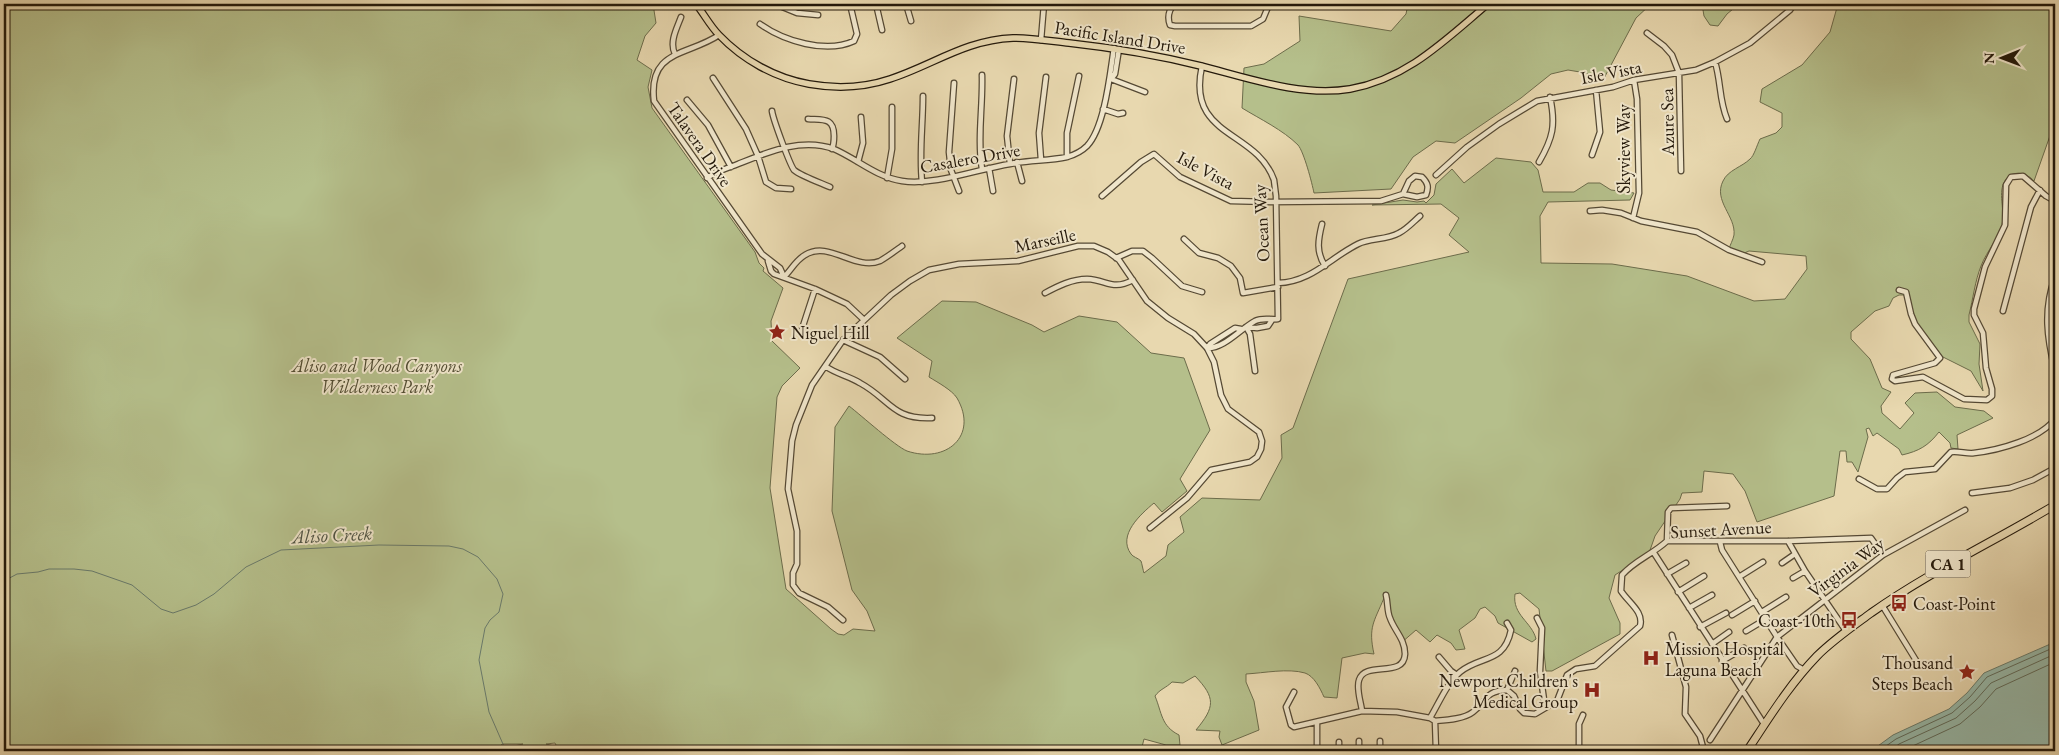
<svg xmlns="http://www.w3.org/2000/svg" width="2059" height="755" viewBox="0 0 2059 755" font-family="'EB Garamond',serif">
<rect width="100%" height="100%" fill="#e8d8af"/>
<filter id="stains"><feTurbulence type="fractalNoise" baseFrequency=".004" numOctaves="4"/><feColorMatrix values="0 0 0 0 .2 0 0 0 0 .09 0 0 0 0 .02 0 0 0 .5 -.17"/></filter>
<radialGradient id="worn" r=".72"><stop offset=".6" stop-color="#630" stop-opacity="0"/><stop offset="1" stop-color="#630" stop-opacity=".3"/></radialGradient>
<path fill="#b5bf8b" stroke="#6c6c4b" d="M4,4h649l3,19 -11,13 -8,24 15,10 -4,17 4,21 103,144 4,11 5,5 -1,3 20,17 -12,33 1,20 28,27 -18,18 -5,11 -7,91 16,101 45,40 7,5 6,1 9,-6 22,2 -8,-20 -15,-21 -20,-79 3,-84 14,-21c13,10 46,40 58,45 39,13 72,-15 50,-53 -5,-8 -20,-16 -28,-21l3,-16 -35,-23 45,-37 34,1 56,23 12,7 35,-16 38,6 34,31 33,5 26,72 -30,49 7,12 -25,21 -8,-9c-13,11 -37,32 -23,51 2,3 7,4 10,7 1,3 2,9 3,12l22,-17 2,-11 16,-13 -4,-15 22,-19 58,2 22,-42 -1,-23 12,-7 55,-149 121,-27 -20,-17 10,-17 -18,-14 -69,1 31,-5 14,2 7,-1 2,2 8,-8 2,-11 16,-15 12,14 32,-25 35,4 7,8 5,22h31l14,-9h12l11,7 23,3 -4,7 -82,2 -8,14 1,47 71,1 75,12 67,25 31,-2 22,-30 -1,-13 -57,-5 -7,3 -13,-5c1,-4 4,-9 5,-14 2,-19 -21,-34 -11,-54 5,-11 19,-14 27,-22 4,-3 7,-14 10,-20l16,-6 6,-6v-14l-22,-11 2,-13 40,-24 28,-33 8,-28h217v73l-3,53 -18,51c-7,-8 -20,-11 -27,-3 -10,11 -3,29 -4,42 -3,18 -16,30 -22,46 -6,15 -8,33 -12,49v7l11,22 -1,20 4,27 -12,-20 -30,-15 -28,-32 -8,-29h-6l-6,3 -4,8 -14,5 -24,21v7l19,20 12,29 9,4 -10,14 1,7 18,16 14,-16 -9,-10 10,-10 22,-1 18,15 29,4 9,7 -36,17 1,14 -7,-1 -1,-5 -11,-11c-11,14 -20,19 -37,23l-3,-6 -22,-16 -4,3 -4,-8 -3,1 2,8 -10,35 -6,-10h-5l-1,-11h-6l-6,45 -77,26 -12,-31 -12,-17 -29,-3 -2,21 -20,1 -2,6 -25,37 -6,17 -34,22 -6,23 11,25v11l-68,37h-6l-7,-62 -19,-16 -5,1c-3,21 17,28 21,45l-4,3 -34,-19 -3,-7 -10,-9 -5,2 -5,9 -16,12 6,19 -9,1 -5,-7 -14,-8 -7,7 -14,-12 -15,13 -11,-20 -2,-23 -4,-2c-10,24 -16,29 -10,56l-9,-1 -23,5 -5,40 -13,-1c-4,-9 -10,-21 -19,-24 -17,-5 -41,0 -59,1v8l8,19 5,29 -37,15 -3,-8 1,-6 -24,-1c19,-23 20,-32 -1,-54l-12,7 -11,-1c-6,6 -12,7 -17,14 7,17 6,30 24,39l1,10h-14l-22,-6 -3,12h-582l-4,-8 -9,1 8,2 2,5h-43l1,-5 9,-2h-21l-3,7h-495z
M1408,4h243l-15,14 -34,64 -16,-9 -18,-3 -17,4 -30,24 -66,45 -19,-2 -23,16 -22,32 -77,4c-2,-10 -10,-41 -16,-48 -15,-15 -38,-26 -56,-37l2,-40 20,-4 36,-23 -1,-25 92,15 15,-17z
M1702,4h37l-12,10 -9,12 -8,-1 -6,-9z"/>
<path fill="#97baab" stroke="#697a6b" d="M2055,642v109h-184l22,-16 56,-26 18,-16 17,-20z"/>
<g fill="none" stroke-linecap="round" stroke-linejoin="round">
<path stroke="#5e6a5b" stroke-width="1" d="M1879,751l17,-12 56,-26 18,-16 17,-20 68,-30
M1890,751l9,-7 57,-26 19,-17 16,-18 64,-29
M1902,751l58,-27 20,-17 16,-18 59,-27"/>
<path stroke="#697a6b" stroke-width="1" d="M4,581l13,-7 21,-2 11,-3h25l18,2 40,14 29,24 12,4 23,-8 18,-11 32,-27 35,-17 98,-5 70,1 14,3 15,8 19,22 6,15 -4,18 -9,8 -5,8 -6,32 10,52 17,39"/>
<g stroke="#554934" stroke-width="7">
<path id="minor" d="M775,4l22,9 21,2
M876,4l6,26
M906,4l5,17
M1070,4v2h64
M1174,4c-5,6 -7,13 -4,21l5,1h76l12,-7 5,-12v-3
M760,24c24,17 66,30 94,17l3,-7 -7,-30
M1647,33l17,13 8,9 7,18 2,98
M719,35c-31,21 -71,14 -65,66l108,153 18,14 4,9
M1041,40l3,-36
M675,54c-6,-12 2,-26 6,-37
M1715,62c6,19 4,38 12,57
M1202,66c-16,72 54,63 72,114l2,16 2,123c-8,1 -15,-2 -23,2 -15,8 -31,28 -48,27
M982,75c1,32 -5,63 0,94
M713,78l33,51 12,27 8,26 10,6 15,1
M1111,79l34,13
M1111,79l4,-5 4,-25
M954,83l-5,69 2,18 8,21
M687,100l21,25 23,42
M1103,109l15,5 5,-1
M772,111c1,8 18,54 22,59 7,6 27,13 36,17
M808,119c15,1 26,-2 26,17 0,5 0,8 -2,13
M1592,155l8,-23 -4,-42
M1067,157v-24l12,-57
M1041,160l-2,-27 7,-56
M858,162l5,-19 -2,-26
M1017,162l5,19
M1539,162c14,-24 17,-37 11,-65
M1010,164l-3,-28 7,-57
M989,168l4,23
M1436,175l31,-28 32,-23 38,-23 76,-14 21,-7 62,-10 19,-8 35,-19 40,-33 4,-6
M707,178c10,-7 21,-10 31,-14 30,-12 64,-27 96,-15 23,10 42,28 68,32 32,5 76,-12 108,-17 19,-4 39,-3 57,-7 7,-2 15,-6 20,-11 18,-19 23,-73 27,-98
M887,178l5,-29v-42
M922,182c-3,-29 1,-57 1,-86
M1102,196l39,-34 13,-8 26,23 51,24 40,1 110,-1 22,-7 14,3 9,-2c3,-8 2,-12 -4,-18l-7,-1 -6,5 -6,13
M1590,211l12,-1 19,3 20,8 56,11 32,18 33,12
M1633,218l6,-25 -2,-94 -3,-19
M1322,224c-4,16 -6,28 3,42
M1184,239l15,14 19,5 13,8 9,12 3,15 35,-6
M1116,258l16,-7h11l9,7 30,28 20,6
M768,261l3,10 3,3 41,15 32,15 16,15
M784,277c7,-7 12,-17 21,-22 24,-15 50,16 75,6 7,-4 15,-10 22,-15
M2055,277c-12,33 -8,61 0,94
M1278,283c33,-1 52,-25 80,-39 12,-6 29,-4 41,-11 8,-4 15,-12 21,-17
M1899,290l7,2 5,22 4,10 25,34 -5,5 -42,12 -1,4 3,2 28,-4 41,22 23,1 5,-4v-7l-6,-21 -3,-35 -9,-18v-6l11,-42 20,-42 1,-40 5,-8 12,-1 23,20 9,5
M1045,293c13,-7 27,-14 42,-14 20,1 25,12 46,1
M2003,311l28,-104 9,-17
M1246,327l4,7 5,37
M1246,327l11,1 11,-2 4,-6
M801,332l14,-43
M843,340l37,17 25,22
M1207,348l3,-4 25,-16 6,1
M825,366c11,8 24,10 35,17 30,16 32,37 72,35
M1859,479l18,10h10l10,-11 8,-6 30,-3 16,-17c8,-1 16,2 23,1 26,-3 66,-14 81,-34
M1972,493l38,-5 23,-8 22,-12
M1667,541l1,-29 3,-4 56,-2
M1788,541l17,30 41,60
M1720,542l2,8 55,87 20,29 7,4
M1654,553l110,171
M1782,563l13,-9
M1667,574l19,-11
M1739,577l24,-15
M1793,578l12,-7
M1678,592l26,-16
M1882,605l35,57
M1689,608l23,-13
M1762,612l24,-15
M1732,615l23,-14
M1537,618l5,10 -2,43 5,36
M843,620l-15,-13 -29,-14 -6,-8v-12l4,-9v-33l-9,-42 4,-48 4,-16 16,-40 31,-45 48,-45 19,-14 19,-11 30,-6 59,-3 60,-15h16l14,6 11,8 28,41 21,17 26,16 13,14 7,14 7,33 7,14 31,23 3,9 -1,8 -4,8 -7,5 -39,8 -24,28 -37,30
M1700,627l26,-14
M1746,631l20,-12
M1672,635l14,52 -1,27 15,22 4,15
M1712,644l17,-12
M1439,657l12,14 6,4
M1722,661l22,-13
M1507,690l8,-19
M1294,692l-8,15 5,18 3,2 68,-16 35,1 33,6 5,3c12,-1 29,-2 38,-9 15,-11 11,-21 34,-22l7,6 6,13 4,4 11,1 22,-13 10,-26 9,-6 19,-3 45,-40c4,-14 -11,-23 -19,-35l1,-16c12,-14 31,-21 45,-34h121l83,-3 12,17
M1362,711c-1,-9 -6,-22 -3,-31 6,-20 45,-1 46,-26 0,-15 -11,-24 -15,-36 -3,-6 -2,-15 -4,-23
M1430,718c9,-15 17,-35 30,-46 21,-17 44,-8 51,-42l-4,-7
M1435,721l1,30
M1710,740l67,-103 106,-82 82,-45
M1339,742v9
M1317,751v-29
M1359,751v-10
M1380,751v-10
M1579,751v-27l4,-9"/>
</g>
<g stroke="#24190b" stroke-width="8">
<path id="major" d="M696,4c8,10 14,22 23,31 24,25 56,43 90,49 28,5 54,4 81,-5 43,-14 75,-39 123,-41 18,0 37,3 56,5 45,5 88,12 132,23 47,12 100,31 149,23 57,-10 95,-49 138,-85"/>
</g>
<g stroke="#24190b" stroke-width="9">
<path id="highway" d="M1747,751c22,-33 42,-66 70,-95 16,-16 35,-29 54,-43 60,-42 122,-71 184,-108"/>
</g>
<use href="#minor" stroke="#f0e6cb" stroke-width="4.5"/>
<use href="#major" stroke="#e8d8af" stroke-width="5.5"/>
<use href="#highway" stroke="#e8d8af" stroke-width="7"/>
</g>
<defs>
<g id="sight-bare" transform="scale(1.35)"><path d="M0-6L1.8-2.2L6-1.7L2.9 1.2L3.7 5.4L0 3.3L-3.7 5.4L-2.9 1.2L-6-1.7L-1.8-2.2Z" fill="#8f2418" stroke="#f0e6cb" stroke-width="2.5" paint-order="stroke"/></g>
<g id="bus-bare" transform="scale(1.35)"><path d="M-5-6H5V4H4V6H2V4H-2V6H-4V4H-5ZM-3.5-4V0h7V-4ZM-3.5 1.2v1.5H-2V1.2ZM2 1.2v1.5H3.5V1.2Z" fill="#8f2418" stroke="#f0e6cb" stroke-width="2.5" paint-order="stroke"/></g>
<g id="hospital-bare" transform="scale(1.35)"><path d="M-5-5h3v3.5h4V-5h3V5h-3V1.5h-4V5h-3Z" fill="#8f2418" stroke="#f0e6cb" stroke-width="2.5" paint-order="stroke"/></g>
</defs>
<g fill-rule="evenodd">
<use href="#sight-bare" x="777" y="332"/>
<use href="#bus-bare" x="1899" y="603"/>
<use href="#bus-bare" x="1849" y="620"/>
<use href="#hospital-bare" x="1651" y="658"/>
<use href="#sight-bare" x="1967" y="672"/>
<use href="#hospital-bare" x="1592" y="690"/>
</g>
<g text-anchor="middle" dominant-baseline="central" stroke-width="4" stroke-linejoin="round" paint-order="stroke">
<rect fill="#f0e6cb" stroke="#615645" stroke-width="1" x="1925.5" y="550.5" width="45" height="27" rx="4"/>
<g font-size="16" font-weight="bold" fill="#24190b">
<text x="1948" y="564">CA 1</text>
</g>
<g font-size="18" fill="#24190b" stroke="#f0e6cb">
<text transform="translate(1120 37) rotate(9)">Pacific Island Drive</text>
<text transform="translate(1611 72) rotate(-11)">Isle Vista</text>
<text transform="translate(1667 122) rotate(-91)">Azure Sea</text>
<text transform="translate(700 144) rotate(55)">Talavera Drive</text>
<text transform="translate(1623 149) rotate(-90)">Skyview Way</text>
<text transform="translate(970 158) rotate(-10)">Casalero Drive</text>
<text transform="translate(1206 170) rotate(28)">Isle Vista</text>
<text transform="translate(1261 223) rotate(-93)">Ocean Way</text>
<text transform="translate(1045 240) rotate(-12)">Marseille</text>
<text transform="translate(1721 529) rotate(-3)">Sunset Avenue</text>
<text transform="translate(1846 567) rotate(-36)">Virginia Way</text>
</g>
<g font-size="18" fill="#24190b" stroke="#f0e6cb" text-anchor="start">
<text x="791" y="332">Niguel Hill</text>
<text x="1913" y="603">Coast-Point</text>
<text x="1835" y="620" text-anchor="end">Coast-10th</text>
<text x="1665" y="648">Mission Hospital<tspan x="1665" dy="21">Laguna Beach</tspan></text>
<text x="1953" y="662" text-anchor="end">Thousand<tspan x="1953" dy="21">Steps Beach</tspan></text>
<text x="1578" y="680" text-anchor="end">Newport Children's<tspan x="1578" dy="21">Medical Group</tspan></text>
</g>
<g font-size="18" font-style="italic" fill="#504b31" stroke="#f0e6cb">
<text x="377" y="365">Aliso and Wood Canyons<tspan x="377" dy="21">Wilderness Park</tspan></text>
</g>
<g font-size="19" font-style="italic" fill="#4c5143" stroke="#f0e6cb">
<text transform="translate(332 535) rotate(-3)">Aliso Creek</text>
</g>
</g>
<rect width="2059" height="755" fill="none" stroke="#e8d8af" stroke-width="20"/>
<rect x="5" y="5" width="2049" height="745" fill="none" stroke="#24190b" stroke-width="2.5"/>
<rect x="10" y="10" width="2039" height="735" fill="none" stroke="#24190b"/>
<g transform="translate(2002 58) rotate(269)" stroke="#f0e6cb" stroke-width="4" paint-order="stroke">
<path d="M0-4L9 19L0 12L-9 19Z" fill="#24190b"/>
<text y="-8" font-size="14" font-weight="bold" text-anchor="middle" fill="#24190b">N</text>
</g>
<rect width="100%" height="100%" filter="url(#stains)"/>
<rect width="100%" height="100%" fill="url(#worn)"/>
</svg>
